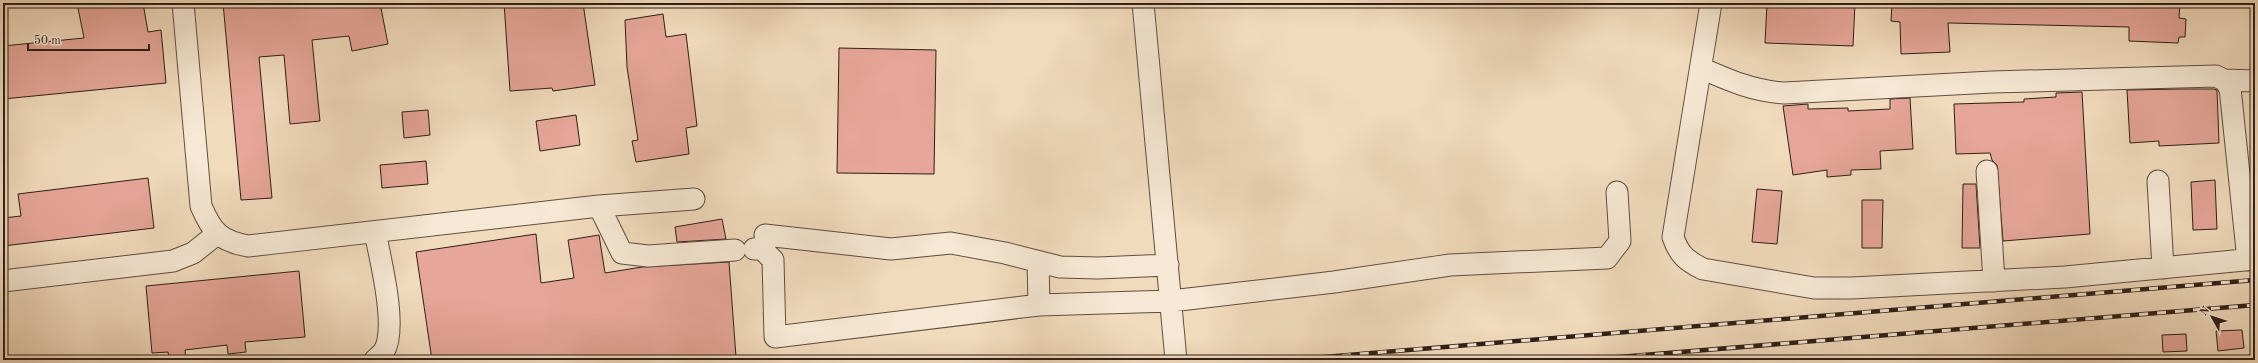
<svg xmlns="http://www.w3.org/2000/svg" width="2258" height="363" viewBox="0 0 2258 363" font-family="'Old Standard TT',serif">
<rect width="100%" height="100%" fill="#f1dbbd"/>
<filter id="stains"><feTurbulence type="fractalNoise" baseFrequency=".005" numOctaves="4"/><feColorMatrix values="0 0 0 0 .2 0 0 0 0 .09 0 0 0 0 .02 0 0 0 .5 -.17"/></filter>
<radialGradient id="worn" r=".72"><stop offset=".6" stop-color="#630" stop-opacity="0"/><stop offset="1" stop-color="#630" stop-opacity=".3"/></radialGradient>
<path fill="#e6a699" stroke="#2e1e17" d="M77,3h66l5,29 13,-2 5,53 -163,16v-53l81,-8z
M223,3h157l8,41 -36,7 -3,-15 -37,4 8,81 -30,3 -6,-69 -25,2 13,141 -31,2z
M504,3h79l12,82 -42,6 -1,-3 -42,3z
M1767,3h88l-2,43 -88,-3z
M1892,3h288l-1,15 7,1 -1,18h-6l-1,6 -49,-2v-14l-181,-4 2,29 -49,2 -1,-32 -9,-1z
M663,14l3,23 20,-3 11,92 -11,2 3,26 -53,8 -4,-21 6,-1 -11,-73 -2,-47z
M839,48l97,2 -2,124 -97,-1z
M2181,89h33l3,1 2,53 -60,3v-5l-29,2 -3,-53z
M2082,92l8,142 -87,7 -6,-76 -5,-5 -2,-7 -34,1 -2,-50 70,-2v-3l32,-2v-4z
M1910,98l3,51 -33,2 1,18 -30,1v5l-24,2v-7l-34,5 -10,-69 25,-2v5l40,-1v3l42,-2v-10z
M428,110l2,25 -26,3 -2,-26z
M576,115l4,30 -40,6 -4,-30z
M426,161l2,23 -46,4 -2,-23z
M148,178l6,50 -151,18v-28l18,-2 -3,-22z
M2215,180l2,49 -24,1 -2,-48z
M1963,184h13l4,64h-18z
M1757,189l25,2 -5,53 -25,-2z
M1862,200h21l-1,48h-20z
M722,219l4,20 -49,3 -2,-15z
M536,234l5,49 33,-5 -6,-38 31,-5 6,38 37,-6 87,-5 7,95 -41,3h-263l-16,-108z
M299,271l6,66 -60,5 1,10 -18,2 -1,-9 -42,5 1,8 -17,2 -1,-8 -16,1 -6,-67z
M2242,330l2,18 -26,3 -2,-20z
M2186,334l1,17 -24,1 -1,-17z"/>
<g fill="none" stroke-linecap="round" stroke-linejoin="round">
<g stroke="#5f4d40" stroke-width="23">
<path id="minor" d="M183,3l18,203c11,26 19,35 47,40l351,-40 95,-7
M1143,3l33,357
M1711,3l-38,234c6,18 14,24 30,32l111,19h38l213,-11 190,-18
M1701,68c27,12 52,23 83,25l208,-11 224,-6 8,4 6,8 18,172
M2224,80l31,1
M1987,171l7,110
M2158,181l5,87
M599,206l23,47 26,3 87,-6
M375,232c5,26 23,96 9,119 -2,3 -6,6 -9,9
M765,235l126,14 60,-6 54,10 55,14 38,1 70,-3
M754,249l7,-1 12,12 2,77 264,-32 132,-4 163,-19 116,-17 157,-7 13,-17 -3,-49
M1038,262l1,43
M3,281l170,-20 20,-8 24,-19"/>
</g>
<use href="#minor" stroke="#f6e8d4" stroke-width="21"/>
<g stroke="#2e1e17" stroke-width="4.5">
<path id="rail" d="M1288,360l967,-80
M1583,360l672,-55"/>
</g>
<use href="#rail" stroke="#f6e8d4" stroke-width="3" stroke-dasharray="9" stroke-linecap="butt"/>
</g>
<rect width="2258" height="363" fill="none" stroke="#f1dbbd" stroke-width="16"/>
<rect x="4" y="4" width="2250" height="355" fill="none" stroke="#2e1e17" stroke-width="2"/>
<rect x="8" y="8" width="2242" height="347" fill="none" stroke="#2e1e17"/>
<g transform="translate(2212 317) rotate(309)" stroke="#f6e8d4" stroke-width="3" paint-order="stroke">
<path d="M0-3L7 15L0 10L-7 15Z" fill="#2e1e17"/>
<text y="-6" font-size="11" font-weight="bold" text-anchor="middle" fill="#2e1e17">N</text>
</g>
<path d="M28 44v6h121v-6" fill="none" stroke="#2e1e17" stroke-width="2"/>
<text x="34" y="44" font-size="12" fill="#2e1e17" stroke="#f6e8d4" stroke-width="3" paint-order="stroke">50 m</text>
<rect width="100%" height="100%" filter="url(#stains)"/>
<rect width="100%" height="100%" fill="url(#worn)"/>
</svg>
